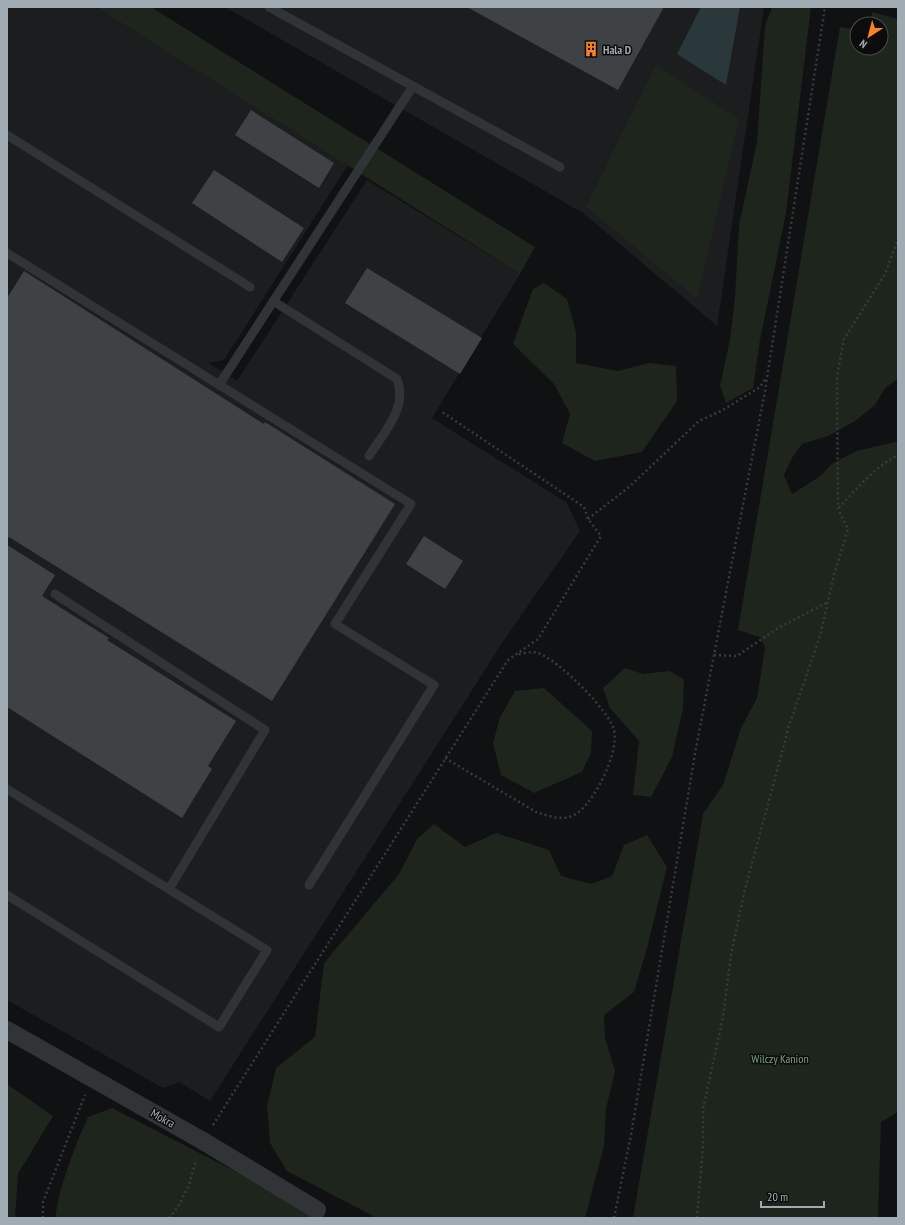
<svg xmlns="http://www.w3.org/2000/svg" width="905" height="1225" viewBox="0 0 905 1225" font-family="'PT Sans Narrow',sans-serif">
<rect width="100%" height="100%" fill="#101112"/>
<path fill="#1c1d1f" d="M7,7h89l252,158 -124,195 -15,3 28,18 130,-201 153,94 -88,144 135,85 13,28 -76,109 -294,461 -31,-19 -16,6 -156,-88z
M225,7h539l-47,319 -134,-113z"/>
<path fill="#1d251d" d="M96,7h55l384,240 -15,27z
M772,7h39l-25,206 -26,127 -7,48 -27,15 -6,-17 10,-47 5,-42 4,-72 18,-83 8,-116z
M872,12l26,7v360l-13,9 -10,17 -20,16 -27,15 -26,8 -10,14 -8,17 8,19 27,-17 14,-14 24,-12 41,-10v671l-17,10 -3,96h-245l70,-404 20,-29 18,-57 16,-30 8,-50 -5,-11 -22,-7 102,-603 17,3v18h24v-24h-11z
M656,64l83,55 -42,180 -111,-92z
M544,283l23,16 9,33v31l42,8 31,-8 27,3 1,35 -35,51 -47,9 -33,-18 8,-29 -16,-30 -41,-40 20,-55z
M625,668l18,6 26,-3 15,8 -1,30 -11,48 -21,40 -18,-2 6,-54 -29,-33 -7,-20z
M544,688l48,43 -1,22 -9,19 -48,21 -33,-18 -8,-32 7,-26 15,-26z
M434,824l31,23 31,-14 53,17 12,26 30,8 21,-8 12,-31 23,-10 20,32 -20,81 -13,44 -30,23 1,23 10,33 -9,38 -2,37 -19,72h-208l-90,-47 -17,-28 -3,-37 9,-38 39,-31 9,-74 75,-89 18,-35z
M7,1084l46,32 -35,58 -3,44h-8z
M112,1108l214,110h-271c5,-35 19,-69 33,-101z"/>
<path fill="#2a373b" d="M701,7h39l-14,78 -49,-31z"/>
<path fill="#3f4245" d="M467,7h197l-46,83z
M251,110l83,53 -15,25 -84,-53z
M214,170l90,58 -22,34 -90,-59z
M367,268l115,70 -22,36 -115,-71z
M24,271l240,153 1,-2 130,82 -123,197 -263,-164 -2,2v-241z
M424,536l39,25 -18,28 -39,-25z
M7,545l48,30 -13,21 67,42 -2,2 129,81 -28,45 4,3 -30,49 -175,-111z"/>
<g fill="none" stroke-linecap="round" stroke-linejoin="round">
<path stroke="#373b3e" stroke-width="2.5" stroke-dasharray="2 3" stroke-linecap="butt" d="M839,508c18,-20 35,-40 59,-53
M588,519l41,-32 70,-66 24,-11 37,-23 6,-9
M714,655l23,1 41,-28 50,-26
M445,758l91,54c11,3 24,9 36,4 21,-8 48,-65 42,-86 -5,-20 -57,-71 -76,-77 -6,-2 -15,0 -21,2
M213,1125l295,-465 30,-21 63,-103 -13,-17 -4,-12 -142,-95
M43,1218v-16l42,-107
M169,1218l9,-11 11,-22 7,-25
M614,1218l17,-83 65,-387 69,-357 60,-384
M697,1218l6,-71v-38l20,-92 8,-62 13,-62 45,-167 31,-90 14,-61 14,-46 -10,-20 -1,-133 7,-37 41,-65 13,-35"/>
<path stroke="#313437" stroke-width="9" d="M269,7l291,160
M7,135l243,152
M7,253l404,251 -76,120 99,61 -125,200
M273,301l124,78c11,29 -13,53 -28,77
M219,385l194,-299
M55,594l210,136 -96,159
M7,789l260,161 -48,77 -212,-132"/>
<path stroke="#313437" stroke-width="18" d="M7,1030l196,111 114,69"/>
</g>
<defs>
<g id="building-bare" transform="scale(1.2)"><path d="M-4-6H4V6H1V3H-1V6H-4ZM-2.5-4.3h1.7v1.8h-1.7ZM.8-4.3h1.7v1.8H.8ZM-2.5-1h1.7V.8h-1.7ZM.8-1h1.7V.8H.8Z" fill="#fa8220" stroke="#0c0c0d" stroke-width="2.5" paint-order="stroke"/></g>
</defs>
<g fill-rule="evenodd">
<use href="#building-bare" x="591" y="49"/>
</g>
<g text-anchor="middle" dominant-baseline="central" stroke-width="3" stroke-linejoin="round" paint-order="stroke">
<g font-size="12" font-weight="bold" fill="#a1abb4" stroke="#0c0c0d" text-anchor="start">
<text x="603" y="49">Hala D</text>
</g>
<g font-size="12" fill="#7da077" stroke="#0c0c0d">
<text x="780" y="1058">Wilczy Kanion</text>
</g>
<g font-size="12" fill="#a1abb4" stroke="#0c0c0d">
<text transform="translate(163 1118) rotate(29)">Mokra</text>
</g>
</g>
<rect width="905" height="1225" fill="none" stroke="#a1abb4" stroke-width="16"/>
<g transform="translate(869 36) rotate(216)"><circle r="19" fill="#0c0c0d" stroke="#484c50"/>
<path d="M0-3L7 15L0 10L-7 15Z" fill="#fa8220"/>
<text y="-6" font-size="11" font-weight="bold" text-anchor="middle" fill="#a1abb4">N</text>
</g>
<path d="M761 1201v6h63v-6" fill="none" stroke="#a1abb4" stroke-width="2"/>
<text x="767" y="1201" font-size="12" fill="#a1abb4" stroke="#0c0c0d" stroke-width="3" paint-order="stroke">20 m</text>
</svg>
